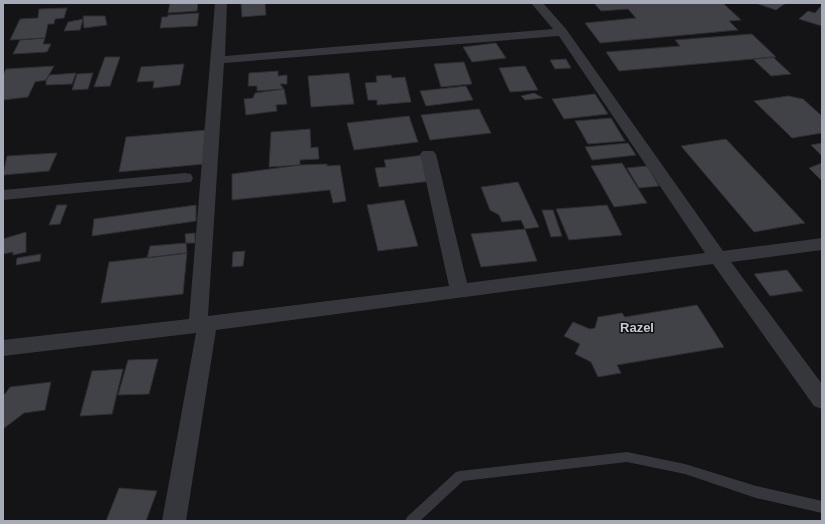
<svg xmlns="http://www.w3.org/2000/svg" width="825" height="524" viewBox="0 0 825 524" font-family="Arial,sans-serif">
<rect width="100%" height="100%" fill="#141416"/>
<path fill="#404247" stroke="#2e2e33" d="M170,3h28l-1,8 -29,2z
M241,3h24l1,12 -24,2z
M594,3h129l18,17 -12,1 9,9 -138,13 -15,-20 51,-5 -8,-9 -27,2z
M755,3h31l-10,7z
M822,5v21l-23,-7 9,-8 7,2z
M67,8l-3,10 -9,1 -1,5h-6l-3,14 -35,2 10,-21 18,-1 1,-9z
M199,13l-2,13 -37,2 2,-11h5l1,-2z
M83,16h22l2,9 -23,3z
M83,19l-3,11 -16,1 4,-9z
M752,34l24,23 -157,14 -13,-19 74,-6 -5,-6z
M45,38l-2,6h8l-4,8 -34,2 7,-14z
M496,43l10,15 -34,4 -9,-15z
M105,57h15l-10,29 -16,1z
M773,57l18,17 -20,2 -18,-17z
M566,59l5,9 -16,1 -5,-9z
M464,62l8,22 -31,3 -7,-23z
M184,64l-4,21 -27,3 1,-7 -17,1 4,-15z
M54,66l-8,14 -11,2 -7,15 -25,3v-25l3,-6z
M525,66l13,24 -28,2 -11,-24z
M278,71v5l9,-1v9h-7l4,5 -27,2v-5h-9l1,-13z
M76,73l-4,11 -26,1v-5l4,-5z
M93,73l-5,16 -16,1 5,-16z
M349,73l5,31 -43,3 -3,-31z
M391,75l1,3 13,-1 6,25 -34,3v-5h-9l-3,-17 12,-1 -1,-6z
M466,86l7,14 -47,6 -6,-15z
M284,89l3,15 -11,1 1,6 -31,4 -2,-16 9,-1 2,-5z
M534,93l9,5 -18,2 -4,-4z
M595,94l13,20 -44,5 -12,-20z
M788,96l15,3 19,17v17l-30,5 -38,-37z
M479,109l12,24 -61,7 -9,-25z
M409,116l9,26 -64,8 -7,-27z
M611,118l14,23 -37,3 -13,-23z
M310,129l1,19 7,-1 1,12 -19,1v5l-31,2 2,-35z
M207,130l-3,34 -85,8 7,-35z
M726,139l79,84 -51,9 -73,-86z
M628,143l8,12 -44,5 -7,-13z
M822,143v13l-11,-11z
M57,153l-8,18 -46,4 4,-19z
M424,155l8,26 -53,6 -4,-19 11,-1 -2,-7z
M622,163l25,40 -33,4 -23,-41z
M822,163v18l-13,-13z
M327,164v2l13,-1 6,36 -13,2 -3,-13 -98,10v-26l68,-9z
M647,166l12,20 -20,2 -12,-20z
M518,182l21,45 -14,2 -4,-9 -19,2 -3,-7 -9,-5 -9,-23z
M404,200l14,46 -40,5 -11,-46z
M57,205h10l-7,19 -11,1z
M196,205v16l-104,15 2,-17z
M607,205l15,30 -53,5 -13,-31z
M542,210h11l9,26 -11,1z
M525,229l12,32 -56,6 -10,-33z
M26,232v20l-13,3v-3l-10,2v-15z
M195,233v10h-9l-1,-9z
M186,243l1,10 -40,5 3,-12z
M245,251l-2,15 -11,1 1,-15z
M187,253l-4,41 -82,9 8,-41z
M41,254l-1,7 -24,4 1,-7z
M787,270l16,21 -33,5 -16,-22z
M697,305l27,42 -107,18 4,8 -23,4 -7,-15 -16,-8 5,-10 -16,-8 9,-14 17,7 5,-1 3,-11 24,-4 3,4z
M158,359l-9,35 -31,1 10,-35z
M123,369l-11,45 -32,2 12,-45z
M51,382l-6,28 -21,3 -21,16v-35h2l5,-7z
M119,488l38,3 -11,30h-40z"/>
<g fill="none" stroke-linecap="round" stroke-linejoin="round">
<path fill="#35373c" fill-rule="evenodd" d="M627,452l58,12 71,22 66,15v12l-66,-15 -71,-24 -58,-12 -164,19 -43,40h-15l2,-4 49,-45 4,-1z"/>
<path fill="#35373c" fill-rule="evenodd" d="M215,3h12l-2,53 328,-27 -22,-26h12l23,26 157,222 99,-13v12l-91,12 91,122v25l-8,-3 -101,-142 -497,66 -30,191h-24l34,-188 -193,23v-16l186,-21zM559,36l146,217 -238,30 -31,-129 -3,-3h-10l-3,3 29,132 -241,30 16,-253z
M185,173l6,1 2,4 -2,4 -188,18v-10z"/>
</g>
<g text-anchor="middle" dominant-baseline="central" stroke-width="3" stroke-linejoin="round" paint-order="stroke">
<g font-size="13" font-weight="bold" fill="#c7cbd3" stroke="#0f1011">
<text x="637" y="327">Razel</text>
</g>
</g>
<rect width="825" height="524" fill="none" stroke="#a5acb8" stroke-width="8"/>
</svg>
